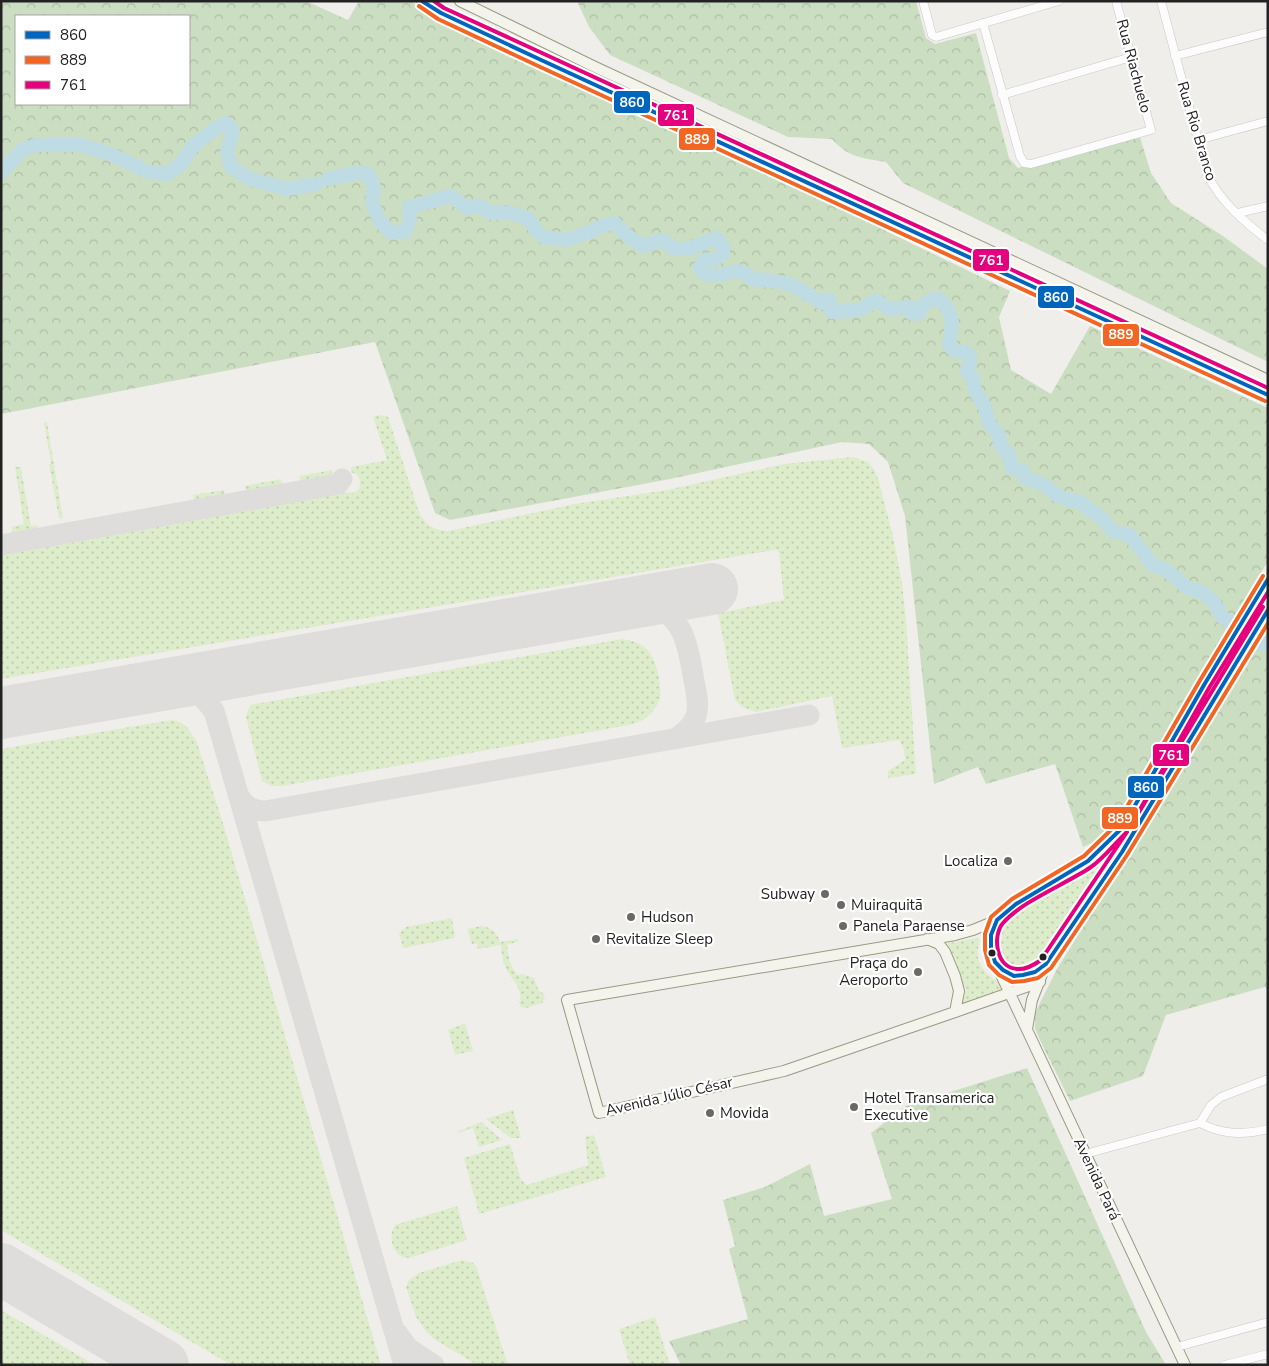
<svg xmlns="http://www.w3.org/2000/svg" width="1269" height="1366" viewBox="0 0 1269 1366" font-family="'Nunito Sans',sans-serif">
<defs>
<pattern id="grass-dots" width="8" height="8" patternUnits="userSpaceOnUse" patternTransform="scale(1.25)"><rect width="8" height="8" fill="#ddeccb"/><path d="M2 2h.1M6 6h.1" fill="none" stroke="#bdcaae" stroke-width="1.8" stroke-linecap="round"/></pattern>
<pattern id="forest-crowns" width="20" height="18" patternUnits="userSpaceOnUse" patternTransform="scale(1.25)"><rect width="20" height="18" fill="#cbdec1"/><path d="M2 6a3 3 0 1 1 6 0M12 15a3 3 0 1 1 6 0" fill="none" stroke="#aebea6"/></pattern>
</defs>
<rect width="100%" height="100%" fill="#f0eeeb"/>
<path fill="url(#grass-dots)" d="M379,415l9,2 32,98c8,11 14,15 28,16l127,-27 92,-14 117,-26 69,-7 15,5 7,9 4,11 14,54 9,48 4,36 10,154 -28,4v-7l17,-11 -1,-11 -5,-9 -57,8 -10,-52 -76,16 -14,-5 -7,-7 -17,-87 66,-13 -5,-47 -1,-3h-3l-774,129v-126l341,-61 11,1 6,-4 1,-8 -2,-6 -7,-3v-5l36,-7 -14,-43z
M44,422h3l16,97 -4,-1 -10,-54 2,-1z
M15,467h6v1l10,58 7,-1 -4,6 -21,3 -2,-7 13,-3z
M332,470v8l-30,6 -3,-8z
M281,479l1,8 -35,6 -3,-7z
M224,490l1,6 -3,2 -28,4 -1,-7z
M622,639c8,1 16,3 22,8 12,8 18,37 16,51 -1,6 -8,15 -13,19 -8,8 -33,10 -45,13l-320,56h-10l-10,-5 -16,-64 4,-12z
M171,720l6,1 9,5 10,14 26,80 159,545h-150l-230,-135v-481z
M1133,823l3,1 -67,95 -28,44 -11,6 -9,3 -9,-1 -8,-6 -4,-7 -2,-19 7,-15 11,-12 13,-9 11,-4 36,-21 35,-31z
M452,918l3,20 -52,10 -4,-15 7,-6z
M481,926c11,1 16,7 19,16l18,-3v3l-10,2 -1,2 3,17 7,12 5,-1 12,4 5,13 4,2 2,5 -3,5 -16,5 -5,-1 -2,-4c6,-15 -10,-25 -14,-37 -3,-6 -3,-14 -4,-21l-23,4 -1,-5h-5l-5,-15z
M978,938l2,3c-7,18 3,33 19,41l4,10 -42,14 5,-16 -15,-37 -8,-9z
M465,1023l8,28 -18,4 -7,-25z
M513,1110l8,28h-10l-25,-19z
M481,1122l21,18 -23,7 -6,-19 -15,5 -1,-1z
M594,1135l12,42 -127,37 -15,-56 46,-14 11,36 6,5 61,-20 -3,-28z
M457,1206l10,34 -58,18c-16,0 -22,-21 -14,-33z
M462,1260l11,3 3,3 32,99h-31l-43,-26 -9,-9 -9,-13 -10,-30 3,-7 10,-7z
M1,1310l94,55h-94z
M655,1317l15,48h-40l-11,-36z"/>
<path fill="url(#forest-crowns)" fill-rule="evenodd" d="M1,1h305l42,19 11,-19h51l25,15 116,58 215,99 244,118 -11,26 12,53 40,24 39,-68 178,82v153l-135,230 -34,49 -16,7 -28,-83 -69,20 -8,-17 -44,17 -29,-268 -17,-54 -19,-18 -27,-2 -172,37 -220,41 -15,-7 -60,-171 -374,72zM16,16h173v88h-173z
M577,1h339l10,37 9,6 41,-11 33,125 9,10 122,-31 11,36 20,30 52,33 45,33v93l-365,-179 -17,-21c-22,-4 -38,-4 -54,-23l-44,-2 -178,-82 -21,-28z
M1252,618l5,4 -118,197 -3,-2z
M1268,625v366l-3,-4 -99,28 -23,61 -73,25 -31,-63 -4,-10v-15l22,-44z
M1027,1068l119,264 20,33h-485l-12,-24 79,-22 -19,-70 6,-3 -12,-46 42,-13 45,-23 14,52 68,-17 -21,-66 35,-27z"/>
<g fill="none" stroke-linecap="round" stroke-linejoin="round">
<path stroke="#bfdbe3" stroke-width="14" d="M1,173l21,-23 14,-5h46l33,11 33,16 19,2 14,-10 12,-18 22,-17 11,-6 7,8 -6,22 4,14 19,12 37,10 29,-5
M328,179l34,-7 7,3 5,12 -2,15 7,18 12,13 15,-2 4,-11 -1,-13 42,-11 16,12 11,-3 13,8h17l20,5 8,12 8,7 22,3 23,-8 16,-7 10,-2 15,15 13,8 20,-6 11,9 17,-1 25,-10 7,8v8l-8,5 -11,1 -4,7 3,7c5,1 11,2 16,1 15,-2 21,-9 33,4l29,3 13,4 28,17 3,-4 5,1v7l2,5 28,-2 16,-10 13,9 21,-2 2,7 8,-1 2,-7 8,-6 8,-2c17,16 15,25 11,47l5,6 11,1 5,4v7l-3,8 6,7 2,13 10,16 4,16 10,12 1,9 9,11 3,13 10,2 4,8 20,8 12,10 11,4 11,2 11,9 10,6 11,14 17,4 15,18 8,12 14,5 22,18 14,4 12,10 8,15 8,5
M1262,644l6,1"/>
<path stroke="#dedddc" stroke-width="21" d="M1,545l332,-60 5,-1 4,-5
M634,602c46,5 52,33 59,73 2,13 7,28 3,41 -4,11 -12,16 -21,23
M176,683l23,10 15,18 190,654
M238,794c6,12 14,17 27,17l544,-96
M1,1274h7
M397,1333l11,15 26,17"/>
<path stroke="#dedddc" stroke-width="52" d="M1,713l711,-124
M1,1269l162,96"/>
<g stroke="#c9c8c7" stroke-width="9">
<path id="street" d="M923,1l9,34 4,2 123,-36
M1161,1l46,173c13,27 37,48 61,66
M983,23l37,133 4,7 7,1 120,-34 -35,-129
M1175,56l93,-24
M1002,95l129,-38
M1198,140l70,-19
M1238,213l30,-7
M1200,1123l11,-18 10,-8 47,-18
M1085,1154l115,-31c23,12 44,12 68,6
M1177,1347l91,-25
M1225,1365l43,-11"/>
</g>
<g stroke="#999a82" stroke-width="12">
<path id="secondary" d="M422,1l19,12 98,46 729,336
M460,1l135,66 673,313
M997,920l-24,10 -18,5 -388,65 32,113 185,-42 171,-59 85,-30
M927,939l12,5 6,8 10,24 4,15 -4,21
M997,964c17,16 31,14 49,0
M1027,1029l5,-29 14,-36 76,-112 146,-242
M1185,1365l-190,-403 -5,-19 1,-8 6,-15 19,-16 72,-43 34,-33 82,-143 64,-106"/>
</g>
<use href="#street" stroke="#fdfcfc" stroke-width="8"/>
<use href="#secondary" stroke="#f4f4ed" stroke-width="10"/>
<g stroke="#fff" stroke-width="8">
<path id="bus-1" d="M422,1l19,12 98,46 729,336
M1268,579l-64,106 -82,143 -34,33 -72,43 -19,16 -6,15v14l4,13 8,8 11,6 9,-1 12,-3 11,-8 76,-112 146,-242"/>
</g>
<g stroke="#fff" stroke-width="8">
<path id="bus-2" d="M419,6l19,13 98,46 729,336
M1263,576l-64,106 -82,142 -33,32 -72,43 -21,18 -6,17v16l4,15 10,10 13,7 12,-1 14,-3 13,-10 76,-113 141,-232"/>
</g>
<g stroke="#fff" stroke-width="8">
<path id="bus-3" d="M434,1l10,7 98,45 726,335
M1263,607l-133,220 79,-139 59,-96
M1127,832l-86,128c-7,5 -15,10 -24,9 -21,-1 -25,-33 -14,-46 19,-22 63,-39 88,-56 13,-9 24,-24 36,-35z"/>
</g>
<use href="#bus-1" stroke="#0065bd" stroke-width="4"/>
<use href="#bus-2" stroke="#f26522" stroke-width="4"/>
<use href="#bus-3" stroke="#e5007d" stroke-width="4"/>
</g>
<g fill="#6a6968" stroke="#fff" stroke-width="2">
<circle cx="1008" cy="861" r="5"/>
<circle cx="825" cy="894" r="5"/>
<circle cx="841" cy="905" r="5"/>
<circle cx="631" cy="917" r="5"/>
<circle cx="843" cy="926" r="5"/>
<circle cx="596" cy="939" r="5"/>
<circle cx="918" cy="972" r="5"/>
<circle cx="854" cy="1107" r="5"/>
<circle cx="710" cy="1113" r="5"/>
</g>
<g fill="#222" stroke="#fff" stroke-width="2">
<circle cx="992" cy="953" r="4.5"/>
<circle cx="1043" cy="957" r="4.5"/>
</g>
<g text-anchor="middle" dominant-baseline="central" stroke-width="4.5" stroke-linejoin="round" paint-order="stroke">
<g font-size="15" fill="#222" stroke="#fff">
<text transform="translate(1134 66) rotate(75)">Rua Riachuelo</text>
<text transform="translate(1197 131) rotate(73)">Rua Rio Branco</text>
<text transform="translate(669 1096) rotate(-13)">Avenida Júlio César</text>
<text transform="translate(1097 1179) rotate(65)">Avenida Pará</text>
</g>
<g font-size="15" fill="#222" stroke="#fff" text-anchor="start">
<text x="998" y="861" text-anchor="end">Localiza</text>
<text x="815" y="894" text-anchor="end">Subway</text>
<text x="851" y="905">Muiraquitã</text>
<text x="641" y="917">Hudson</text>
<text x="853" y="926">Panela Paraense</text>
<text x="606" y="939">Revitalize Sleep</text>
<text x="908" y="963" text-anchor="end">Praça do<tspan x="908" dy="17">Aeroporto</tspan></text>
<text x="864" y="1098">Hotel Transamerica<tspan x="864" dy="17">Executive</tspan></text>
<text x="720" y="1113">Movida</text>
</g>
</g>
<g stroke="#fff" stroke-width="2">
<rect x="613" y="90" width="38" height="24" rx="5" fill="#0065bd"/>
<rect x="657" y="103" width="38" height="24" rx="5" fill="#e5007d"/>
<rect x="678" y="127" width="38" height="24" rx="5" fill="#f26522"/>
<rect x="972" y="248" width="38" height="24" rx="5" fill="#e5007d"/>
<rect x="1037" y="285" width="38" height="24" rx="5" fill="#0065bd"/>
<rect x="1102" y="323" width="38" height="24" rx="5" fill="#f26522"/>
<rect x="1152" y="743" width="38" height="24" rx="5" fill="#e5007d"/>
<rect x="1127" y="775" width="38" height="24" rx="5" fill="#0065bd"/>
<rect x="1101" y="806" width="38" height="24" rx="5" fill="#f26522"/>
</g>
<g font-size="14" text-anchor="middle" font-weight="bold" fill="#fff">
<text x="632" y="107">860</text>
<text x="676" y="120">761</text>
<text x="697" y="144">889</text>
<text x="991" y="265">761</text>
<text x="1056" y="302">860</text>
<text x="1121" y="339">889</text>
<text x="1171" y="760">761</text>
<text x="1146" y="792">860</text>
<text x="1120" y="823">889</text>
</g>
<rect width="1269" height="1366" fill="none" stroke="#222222" stroke-width="5"/>
<rect x="15" y="15" width="175" height="90" fill="#ffffff" stroke="#a7a7a7"/>
<rect x="25" y="31" width="25" height="8" fill="#0065bd" stroke="#a7a7a7"/>
<text x="60" y="40" font-size="15" fill="#222222">860</text>
<rect x="25" y="56" width="25" height="8" fill="#f26522" stroke="#a7a7a7"/>
<text x="60" y="65" font-size="15" fill="#222222">889</text>
<rect x="25" y="81" width="25" height="8" fill="#e5007d" stroke="#a7a7a7"/>
<text x="60" y="90" font-size="15" fill="#222222">761</text>
</svg>
